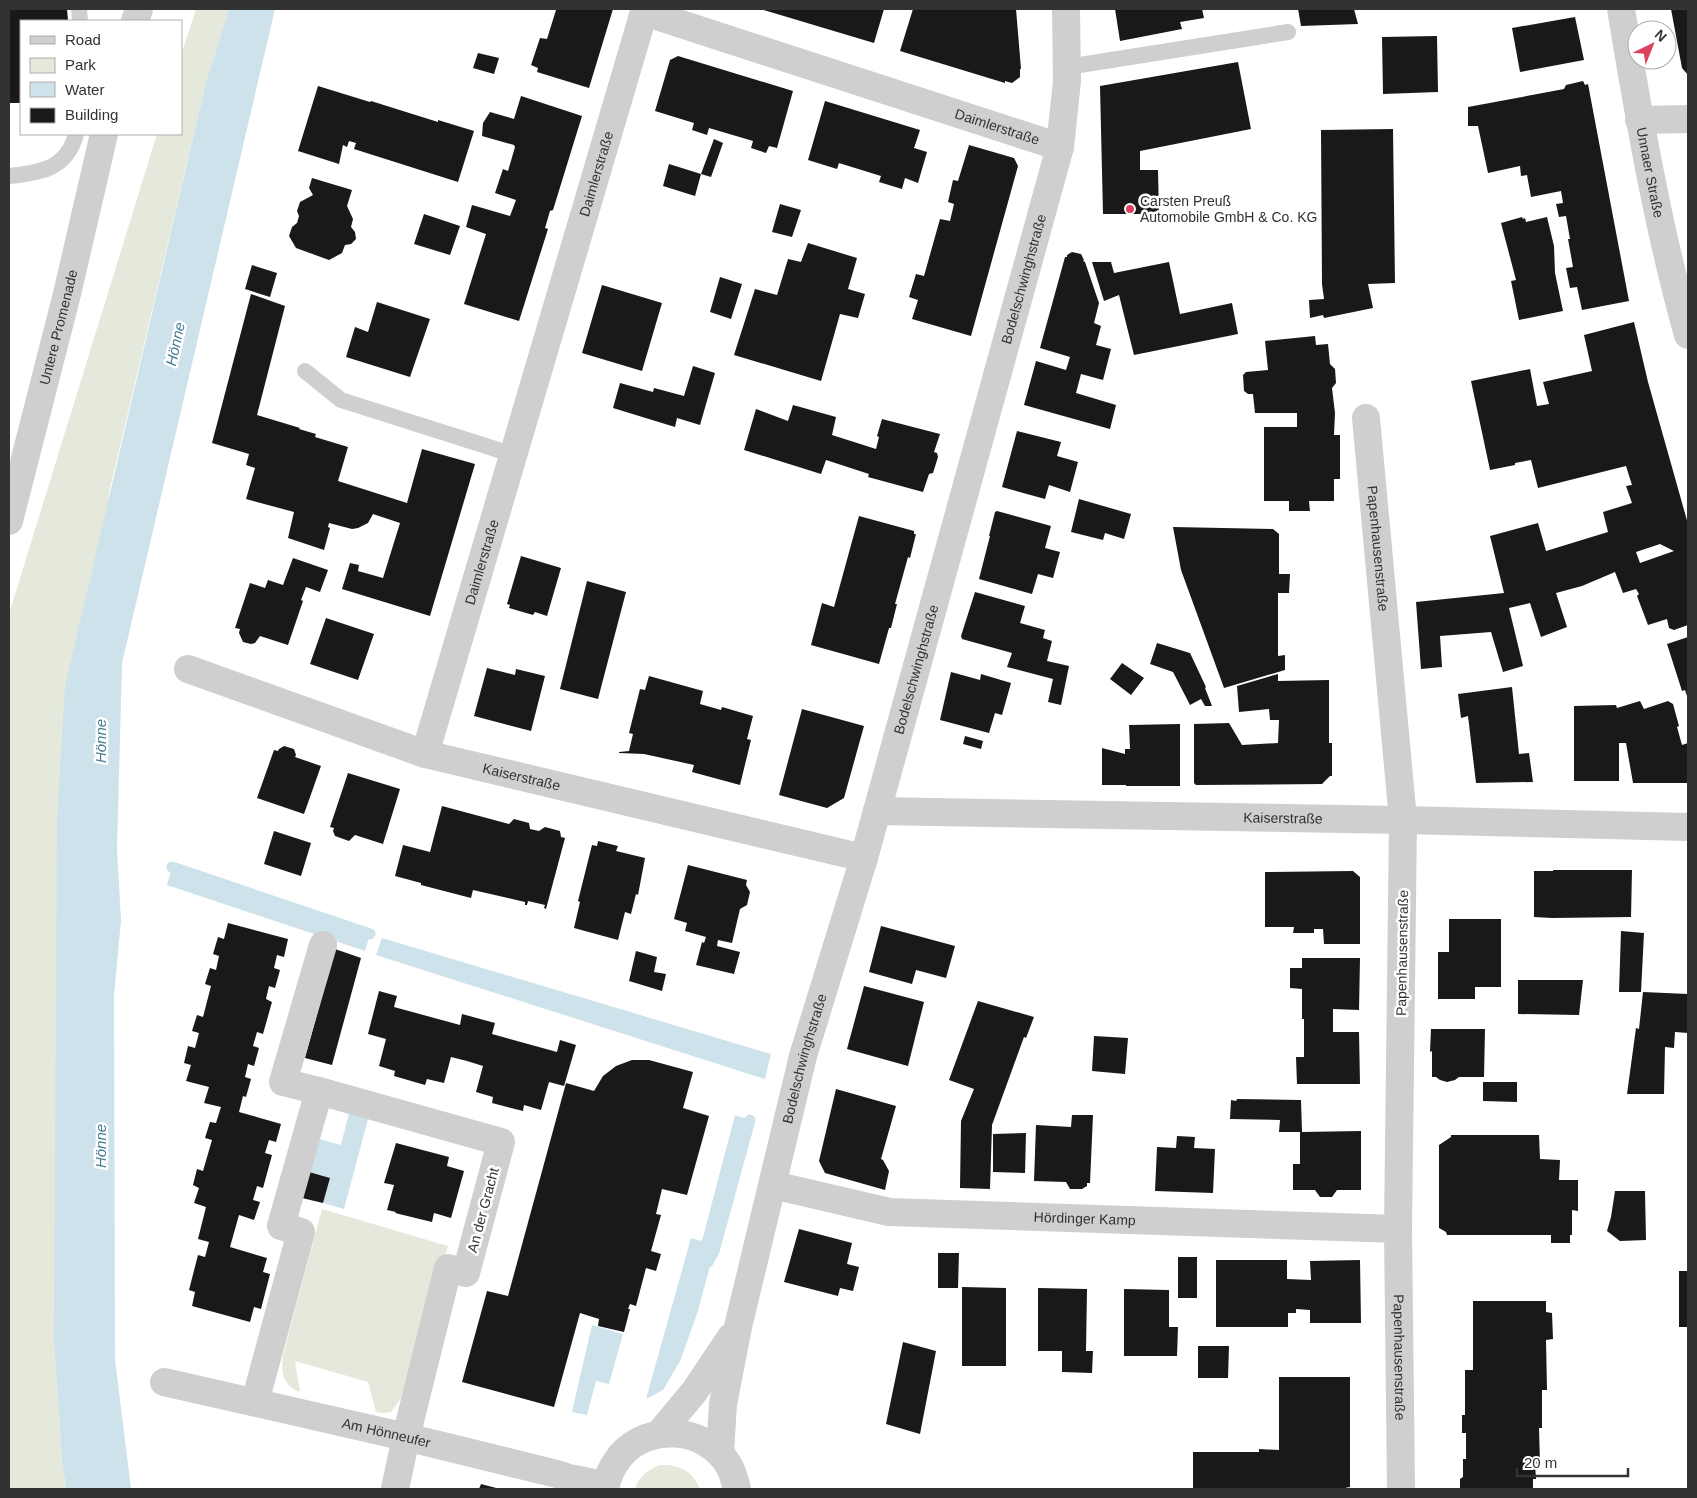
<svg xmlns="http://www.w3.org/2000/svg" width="1697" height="1498" viewBox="0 0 1697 1498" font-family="Helvetica,sans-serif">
<rect width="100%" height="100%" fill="#fff"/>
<path fill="#e4e9dc" d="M196,9h33l-23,73 -97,411 -55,848 8,120 4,28h-57v-875l148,-480h24v-79z
M322,1209l126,37 -46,151 -11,15 -8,1 -7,-1 -8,-30 -73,-21 5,31c-18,-7 -19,-20 -17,-37z
M660,1465c19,-1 33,6 40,24h-65c4,-13 13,-19 25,-24z"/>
<path fill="#cde2ea" d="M229,9h46l-153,654 -5,186 4,71 -7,75 1,364 16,130h-65l-4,-28 -8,-120 3,-522 8,-133 141,-604z
M172,867l198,67 -5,17 -198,-66z
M382,938l389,116 -6,25 -389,-124z
M349,1113l19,6 -24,90 -21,-6 7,-25 -21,-6 10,-33 22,6z
M735,1115l15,5 -53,194 -17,47 -17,29 -17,9 45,-161 11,3z
M592,1325l31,9 -14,50 -13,-3 -9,34 -15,-3z"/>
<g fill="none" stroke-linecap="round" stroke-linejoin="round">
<path stroke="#cde2ea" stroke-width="11" d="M172,867l198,67
M708,1262l6,-11 36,-131"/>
</g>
<path fill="#191919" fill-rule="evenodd" d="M9,9h58l1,12h-47v82h-12z
M552,9h61l-24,79 -52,-16 1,-4 -7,-3 9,-27 7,1 9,-29z
M760,9h124l-10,34z
M913,9h103l5,60h-1v8l-8,6 -7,-2v2l-105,-32z
M1115,9h87l2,9 -24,4 2,7 -62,12z
M1298,9h56l4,15 -57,2z
M1671,9h17v66l-6,-7z
M1575,17l9,43 -64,12 -8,-44z
M1437,36l1,56 -55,2 -1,-57z
M478,53l21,5 -5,16 -21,-6z
M678,56l115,35 -16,57 -8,-2 -3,7 -15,-5 2,-7 -44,-13 -2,7 -15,-5 2,-7 -39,-12 15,-51z
M1238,62l13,67 -111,22v19h18l1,44h-56l-3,-128z
M1583,81l2,4 3,-1 41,217 -47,9 -5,-23 -7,1 -4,-20 7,-1 -5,-28h2l-4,-23 -7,1 -3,-13 7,-1 -2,-12 -30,6 -4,-22 -6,1 -1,-10 -32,7 -10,-47h-10v-19l96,-18 2,-4z
M318,86l52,16 1,-1 67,21v-2l36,11 -16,51 -104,-33 2,-6 -7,-2 -2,6 -4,-2 -4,19 -41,-13z
M521,96l61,20 -29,94 -3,1 -5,17 3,1 -29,92 -55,-17 22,-70 -20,-7 6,-22 38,11 6,-16 -21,-7 8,-24 5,2 7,-24 -1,-2 -32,-9 1,-13 7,-11 24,7z
M825,101l95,29 -6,18 13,4 -9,31 -13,-5 -3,11 -23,-7 2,-6 -26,-8 -16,-5 -2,6 -29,-9z
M1393,129l2,154 -27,1 5,24 -49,10 -1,-3 -13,3 -1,-18 15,-1 -2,-15 -1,-154z
M714,139l9,4 -12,34 -10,-3 -6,22 -32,-10 6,-22 32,10z
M969,145l45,13 4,8 -47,170 -59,-17 6,-19 -9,-3 7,-23 8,2 16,-57 10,2 4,-17 -6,-2 5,-22 5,1z
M312,178l40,12 -5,16 6,13 -2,8 4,5 1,7 -5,5 -6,1 -3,8 -13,7 -33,-12 -7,-12 3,-9 5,-4 2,-7 -2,-5 3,-9 13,-7 -4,-7z
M780,204l21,6 -9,27 -20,-5z
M424,214l36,12 -10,29 -36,-11z
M1522,217l1,2 2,-1 1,4 21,-5 7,29 1,27 8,38 -44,9 -8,-39 5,-1 -15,-57z
M808,243l49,15 -9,31 17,5 -7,24 -18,-4 -19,67 -87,-26 21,-66 22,6 11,-36 13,3z
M1072,252l9,2 3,6 -1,1 2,1 14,41 -5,20 7,3 -5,19 15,4 -8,31 -22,-6 -5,19 40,12 -6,24 -86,-24 12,-44 30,9 4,-13 -30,-9 25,-91h2v-2z
M1092,262h19l3,11 55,-11 11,52 52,-11 6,31 -104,21 -15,-60 -15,6z
M252,265l25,8 -7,24 -25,-8z
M720,277l22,7 -11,35 -21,-7z
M602,285l60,18 -20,68 -60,-18z
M251,294l34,12 -28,109 43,13 -1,1 17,5 -1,3 33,10 -10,34 69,22 15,-54 53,15 -45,152 -88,-27 8,-26 9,2 -1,6 25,7 17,-55 -27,-9 -5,9 -10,5 -6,1 -23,-6 -1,4 2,1 -6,22 -36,-12 6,-26 -48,-13 9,-31 -9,-3 3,-11 -37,-11z
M377,302l53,17 -20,58 -64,-20 9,-30 13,5z
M1634,322l14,60 40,142v101l-14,5 -5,-2 -2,-9 -19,6 -11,-29 2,-2 -3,-5 -13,4 -8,-21 -33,14 -26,7 11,34 -26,10 -11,-34 -21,5 14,58 -20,6 -12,-40 -51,4 2,31 -21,2 -5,-67 88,-9 -14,-57 48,-13 8,28 62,-19 -5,-20 29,-9 -6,-17 6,-1 -6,-19 -88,22 -7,-28 -16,3v2l-25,5 -19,-89 59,-12 7,37 12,-2 -6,-22 49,-11 -8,-36zM1660,544l14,7 -34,12 -4,-11z
M1315,336l1,9 12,-1 2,20 5,5 1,14 -4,5 3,25 -1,22h6v44h-6v22h-25l1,10h-21v-10h-25v-74h33v-14h-42l-2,-19h-5l-4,-3 -1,-16 3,-3 22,-2 -3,-29z
M693,366l22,7 -15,52 -23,-7 -2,9 -62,-19 7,-25 33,9 1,-4 30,8z
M793,405l43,12 -4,18 44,14 3,-12 -2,-1 5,-17 58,15 -6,18 3,1 1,4 -5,16 -4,1 -6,18 -55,-15 1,-3 -43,-14 -5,14 -77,-24 12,-41 32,12z
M1017,431l44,11 -4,14 21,6 -8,30 -21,-7 -4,14 -43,-12z
M1079,499l52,15 -7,25 -19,-6 -2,7 -32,-8z
M997,511l54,15 -6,22 15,4 -7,26 -15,-4 -6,20 -53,-15 11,-43h-1l6,-24z
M859,516l55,15v3h2l-6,24 -2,-1 -13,47h2l-6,24h-2l-10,36 -68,-19 11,-42 12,4z
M1173,527l100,2 6,5v40h11l-1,19h-11v63l7,-1v15l-61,18 -43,-118z
M521,556l40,12 -14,48 -12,-4 -2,3 -24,-7 1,-3 -3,-1z
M293,558l35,12 -8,22 -14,-5 -5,13 2,1 -15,44 -28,-9 -5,7 -4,1 -8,-2 -4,-9 1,-4 -5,-1 15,-45 15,5 3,-8 15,5z
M587,581l39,11 -28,107 -38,-10z
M975,592l50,14 -5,17 25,7 -2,8 9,3 -5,20 22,5 -8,39 -13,-3 5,-23 -46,-12 5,-14 -50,-14 -1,-3z
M326,618l48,16 -16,46 -48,-16z
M1688,637v62l-3,-9 -3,1 -15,-47z
M1157,643l33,10 16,34 -1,1 7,18h-7l-4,-7 -11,6 -17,-33 -23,-8z
M1122,663l22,15 -13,17 -21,-16z
M487,668l28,7 1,-6 29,7 -14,55 -57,-15z
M951,672l29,8 1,-6 30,9 -9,32 -7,-2 -6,20 -49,-13z
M1278,674v7l51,-1v63h3v33h-2l-8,8 -126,1 -2,-2v-59l35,-1 13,22 36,-2 1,-23h-9l-1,-11 -30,3 -2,-26z
M649,676l54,15 -3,13 21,6 1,-3 31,9 -6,23 4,1 -11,45 -48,-13 2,-7 -50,-11 -25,-1v-1l10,-1 4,-17 -4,-1 11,-44 5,1z
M1512,687l7,67 10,-1 4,29 -57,1 -8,-67 -7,2 -3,-24z
M1640,701l4,8 24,-8 5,3 6,22 -2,1 5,18 6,-2v40h-55l-7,-40h-7v38h-45v-75l42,-1 1,3z
M802,709l62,17 -20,72 -17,10 -48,-13z
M1180,724v62h-54v-1h-24v-37l23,6v-5h5l-1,-24z
M965,736l18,5 -2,8 -18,-5z
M284,746l10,3 2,6 -1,2 26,9 -17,48 -47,-16 17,-48 4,1 1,-2z
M348,773l52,16 -17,55 -28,-9 -6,6 -14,-5 -2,-5 1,-3 -4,-1z
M442,806l67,18 5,-5 15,4 1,6 9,2 6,-4 15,4 1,6 4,1 -19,71 -2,-1 1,-3 -17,-4 -1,4h-2v-3l-52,-12 -2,8 -50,-13v-2l-26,-7 8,-31 27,7z
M274,831l37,12 -10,33 -37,-12z
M598,841l20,5 -2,5 29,7 -7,37 -2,-1 -5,20 -6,-2 -7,28 -44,-12 6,-26 -2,-1 14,-56 5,1z
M688,865l59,15 -1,5 4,7 -3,13 -7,4 -8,34 -14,-3 -1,6 23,6 -6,22 -38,-9 6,-23 2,1 2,-6 -21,-6 2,-8 -13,-4z
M1553,870h79l-1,47 -79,1 -18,-1v-46h19z
M1353,871l7,6v67h-36l-1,-15h-9v4h-21l1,-6h-29v-55z
M1449,919h52v68h-26v12h-37v-47h11z
M228,923l60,16 -4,18 -7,-2 -3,13 6,2 -5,18 -6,-2 -3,13 6,3 -9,32 -6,-2 -4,14 6,2 -5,18 -6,-2 -3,13 6,2 -5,18 -3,-1 -4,16 42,12 -5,18 -7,-2 -4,13 7,2 -9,33 -6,-2 -4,14 7,2 -6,18 -15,-5 -9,32 37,11 -4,14 7,2 -9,35 -7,-2 -4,15 -58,-16 3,-14 -6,-2 9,-35 7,2 4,-15 -11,-3 8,-32 -12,-4 5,-15 -6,-3 4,-16 6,2 9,-31 -7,-2 5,-16 6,1 5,-16 -17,-4 5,-16 -23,-6 5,-16 -7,-2 4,-17 7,2 4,-15 -7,-2 5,-16 6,2 8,-31 -6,-2 5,-16 6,2 3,-14 -6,-2 5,-17 6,2z
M881,926l74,20 -9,32 -30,-8 -4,14 -43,-12z
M1621,931l23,2 -3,59h-22z
M335,949l26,9 -29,107 -27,-7z
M636,951l21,6 -3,15 12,2 -4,17 -33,-10z
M1302,958h58l-1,52 -26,-1v23h26l1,52h-63l-1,-27h8v-38h-2v-30l-12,-1v-20h12z
M1518,980h65l-4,35 -61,-1z
M864,986l60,16 -16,64 -61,-17z
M379,991l18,5 -3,11 66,18 2,-11 33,9 -3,11 65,18 3,-12 16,5 -12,41 -15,-4 -8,28 -17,-5 -1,6 -31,-8 1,-6 -17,-5 7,-26 -16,-5 -16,-4 -7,26 -17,-4 -2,6 -31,-9 1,-5 -16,-5 7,-27 -18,-5z
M1643,992l45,2v39l-13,-1 -1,16 -9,-1 -1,47h-37l9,-66 3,1z
M978,1001l56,16 -8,21 -2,-1 -32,88 -2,64 -30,-1 1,-67 13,-32 -25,-9z
M1431,1029h54l-1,48h-25l-4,3 -8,2 -7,-2 -4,-3h-4v-26l-2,1z
M1094,1036l34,2 -3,36 -33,-3z
M632,1060h17l44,12 -10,36 26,8 -22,79 -25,-6 -6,25 5,1 -10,36 10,3 -5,17 -10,-3 -10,38 -6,-2 -2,5h2l-6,23 -26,-6 1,-7 -19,-6 -26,94 -92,-25 25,-91 21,5 58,-213 28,8 9,-15 13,-10z
M1483,1082h34v20l-34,-1z
M836,1089l60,17 -15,53 2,1 6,11 -4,19 -60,-17 -6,-12z
M1237,1099l64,1 1,32 59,-1v59h-24l-5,7h-12l-5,-7h-22v-26h7v-32h-21l1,-12 -50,-1 1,-19 5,1z
M1072,1115h21l-3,68h-3v3l-5,3h-12l-4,-7 -32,-1 2,-56 35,2z
M1026,1133l-1,40 -32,-1v-38z
M1451,1135h88l1,24 20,1 -1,20h19v31l-6,-1v25h-2v8h-19v-8h-104l-1,-3 -7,-4v-83l12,-8z
M1177,1136l18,1 -1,11 21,1 -2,44 -58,-2 2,-44 19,1z
M396,1143l53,14 -2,9 17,5 -13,47 -17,-5 -2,9 -37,-9 1,-1 -9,-2 7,-25 -10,-2z
M309,1172l21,6 -7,25 -21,-5z
M1615,1191h30l1,49 -26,1 -13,-10 4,-14z
M799,1229l53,14 -5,21 12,3 -6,24 -13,-3 -2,8 -54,-14z
M938,1253h21l-1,35h-20z
M1178,1257h19v41h-19z
M1216,1260h71v19l24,1 -1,-19 50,-1 1,63h-51v-13l-14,-1v4h-8v14h-72z
M1679,1271h9v56h-9z
M962,1287l44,1v78h-44z
M1038,1288l49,1 -1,62h7l-1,22 -30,-1v-21h-24z
M1124,1289l45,1v37h9l-1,29h-53z
M1473,1301h73v11l6,1 1,26 -7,1 1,50h-5v38h-3l1,36h-5l1,15h-3v10h-73v-10l3,-2v-18h3v-26h-4v-18h3v-45h8z
M903,1342l33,9 -16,83 -34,-10z
M1198,1346h31l-1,32h-30z
M1279,1377h71v110l-5,1v1h-152v-37h66v-3l20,1z
M481,1484l19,5h-21z"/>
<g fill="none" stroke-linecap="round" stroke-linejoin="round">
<path stroke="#cfcfcf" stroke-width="16" d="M79,9l1,12
M1067,67l221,-35
M9,176c31,-3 58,-7 67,-42
M305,371l36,29 173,55"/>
<g stroke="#cfcfcf" stroke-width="28">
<path id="s1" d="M1621,9c18,109 37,219 67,326"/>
<path d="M135,21l4,-12"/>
<path d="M1639,120l49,-1"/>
<path id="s2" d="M1366,418l37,402 -5,409 3,260"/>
<path id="s3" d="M9,521l58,-227 37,-160"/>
<path id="s4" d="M188,669l237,85 439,104"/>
<path id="s5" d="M425,754l219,-742 416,135"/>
<path id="s6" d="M877,811l526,9 285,7"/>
<path d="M319,1091l-36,-9 40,-137"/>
<path id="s7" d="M773,1185l116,27 509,17"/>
<path id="s8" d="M164,1382l242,55 151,37 12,4 36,7"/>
<path d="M255,1402l46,-170 -20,-6 38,-135 182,51 -35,131 -18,-5 -42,169 -11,52"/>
<path d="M659,1434l35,-42 37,-55"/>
<path id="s9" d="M720,1453l3,-49 15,-77 65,-271 61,-198 196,-711 7,-66 -1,-72"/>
<path d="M605,1489c2,-13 8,-24 16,-34 29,-32 84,-28 107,9 5,8 7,17 9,25"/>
</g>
</g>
<circle fill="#dc425d" stroke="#fff" stroke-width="2" cx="1130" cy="209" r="5"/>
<g text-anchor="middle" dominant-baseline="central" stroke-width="5" stroke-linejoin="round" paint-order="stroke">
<g font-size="14" fill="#323232" stroke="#fff">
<text stroke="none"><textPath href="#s5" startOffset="1145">Daimlerstraße</textPath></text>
<text stroke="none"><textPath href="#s5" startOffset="605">Daimlerstraße</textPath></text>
<text stroke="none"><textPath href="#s1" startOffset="166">Unnaer Straße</textPath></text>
<text stroke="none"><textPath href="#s9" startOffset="1214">Bodelschwinghstraße</textPath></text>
<text stroke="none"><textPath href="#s3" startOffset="200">Untere Promenade</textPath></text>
<text stroke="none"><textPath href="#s2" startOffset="131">Papenhausenstraße</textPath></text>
<text stroke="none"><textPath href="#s5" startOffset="200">Daimlerstraße</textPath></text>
<text stroke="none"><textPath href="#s9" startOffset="809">Bodelschwinghstraße</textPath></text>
<text stroke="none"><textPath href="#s4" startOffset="351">Kaiserstraße</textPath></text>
<text stroke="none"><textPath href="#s6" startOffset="406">Kaiserstraße</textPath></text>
<text transform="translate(1402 953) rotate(-89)">Papenhausenstraße</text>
<text stroke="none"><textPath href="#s9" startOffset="404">Bodelschwinghstraße</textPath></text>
<text transform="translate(483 1210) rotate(-75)">An der Gracht</text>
<text stroke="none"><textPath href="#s7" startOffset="315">Hördinger Kamp</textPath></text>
<text stroke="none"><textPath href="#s2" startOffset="941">Papenhausenstraße</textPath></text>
<text stroke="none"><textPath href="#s8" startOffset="228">Am Hönneufer</textPath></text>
</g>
<g font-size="14" fill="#323232" stroke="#fff" text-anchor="start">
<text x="1140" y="201">Carsten Preuß<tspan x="1140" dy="16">Automobile GmbH &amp; Co. KG</tspan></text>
</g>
<g font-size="15" font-style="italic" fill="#447b91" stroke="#fff">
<text transform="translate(175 344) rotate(-78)">Hönne</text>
<text transform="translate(100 741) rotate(-90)">Hönne</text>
<text transform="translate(100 1146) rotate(-90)">Hönne</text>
</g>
</g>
<rect width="1697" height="1498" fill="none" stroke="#323232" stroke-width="20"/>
<rect x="20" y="20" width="162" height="115" fill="#ffffff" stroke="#adadad"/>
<rect x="30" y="36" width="25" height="8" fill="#cfcfcf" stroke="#adadad"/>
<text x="65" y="45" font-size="15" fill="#323232">Road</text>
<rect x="30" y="58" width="25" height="15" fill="#e4e9dc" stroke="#adadad"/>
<text x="65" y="70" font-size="15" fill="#323232">Park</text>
<rect x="30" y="82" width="25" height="15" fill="#cde2ea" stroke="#adadad"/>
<text x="65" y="95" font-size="15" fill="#323232">Water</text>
<rect x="30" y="108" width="25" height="15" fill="#191919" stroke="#adadad"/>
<text x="65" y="120" font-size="15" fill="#323232">Building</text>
<g transform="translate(1652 45) rotate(43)"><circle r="24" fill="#ffffff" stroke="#adadad"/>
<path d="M0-4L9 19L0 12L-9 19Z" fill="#dc425d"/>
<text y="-8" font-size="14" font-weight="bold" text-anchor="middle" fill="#323232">N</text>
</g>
<path d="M1517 1468v8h111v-8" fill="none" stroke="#323232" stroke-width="2.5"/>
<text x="1524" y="1468" font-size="15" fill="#323232" stroke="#ffffff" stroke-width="4" paint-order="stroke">20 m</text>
</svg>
